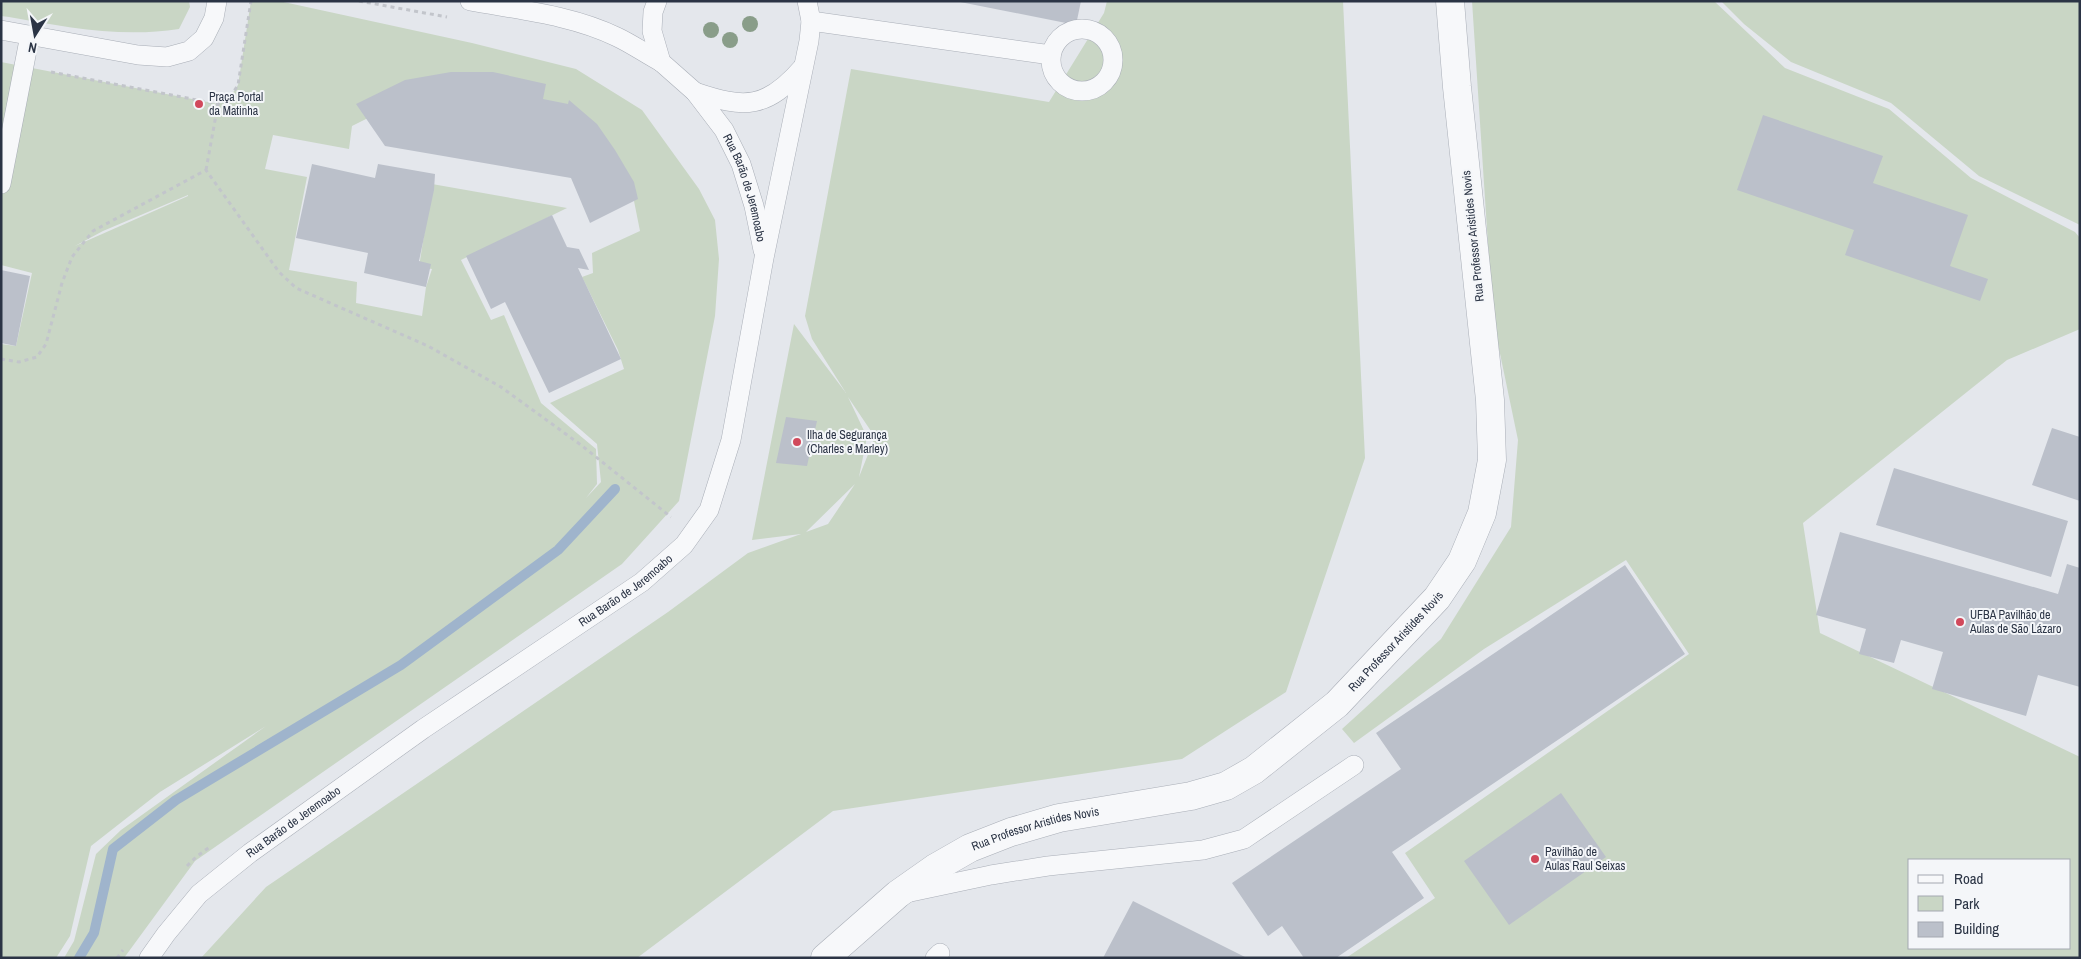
<svg xmlns="http://www.w3.org/2000/svg" width="2081" height="959" viewBox="0 0 2081 959" font-family="'Archivo Narrow',sans-serif">
<rect width="100%" height="100%" fill="#e4e7ec"/>
<path fill="#c9d6c5" fill-rule="evenodd" d="M1,1h188l1,6 -11,22c-58,9 -114,-2 -170,-12l-8,-1z
M251,1h28l193,42 104,26 66,41 57,79 16,31 4,39 -4,57 -36,185 -57,63 -427,297 -71,97h-60l10,-17 22,-87 25,-24 145,-104 -106,66 -69,54 -21,90 -14,22h-55v-614l15,2 16,-73 -31,-8v-203l217,42 12,-7 8,-12zM400,102l234,99 6,30 -48,22 1,20 -11,4 36,73 6,19 -74,34 47,41 4,38 -15,16 11,-14 -1,-35 -55,-46 -37,-88 -13,5 -30,-60 106,-52 -135,-24 -13,83 13,2 -6,18 -4,29 -66,-13 1,-21 -68,-12 18,-93 -42,-8 8,-34 76,14 3,-23zM188,195v1l-113,50 28,-15z
M1107,1h236l22,457 -79,234 -104,67 -349,52 -196,147h-436l65,-71 402,-275 80,-59 53,-19 -49,6 42,-216 52,69 -34,-54 -7,-23 46,-247 198,33 55,-89zM848,397l27,40 -16,40 8,-40zM855,484l-27,40 -22,8z
M1472,1h242l71,67 104,41 82,69 104,54 5,6v91l-73,31 -204,163 17,110 260,124v201h-734l89,-60 -30,-45 284,-199 -63,-94 -142,89 -130,94 -12,-14 99,-90 70,-112 7,-87 -25,-120zM1910,860h160v88h-160z
M1721,1h359v224l-101,-49 -88,-73 -100,-41 -47,-38z"/>
<g fill="none" stroke-linecap="round" stroke-linejoin="round">
<path stroke="#9fb4cc" stroke-width="10" d="M79,958l15,-25 19,-84 63,-49 225,-135 157,-115 57,-61"/>
</g>
<path fill="#bbc0ca" d="M955,1h126l-5,24z
M451,72h42l53,12 -3,15 25,5 1,-4 28,24 18,26 19,32 4,17 -48,24 -19,-45 -186,-32 -29,-42 49,-24z
M1763,115l120,41 -10,27 95,32 -18,51 38,13 -8,22 -135,-46 9,-25 -117,-40z
M312,164l63,14 3,-14 57,10 -1,16 -15,71 12,3 -5,23 -62,-14 4,-20 -72,-15z
M552,215l15,32 12,2 10,21 -11,-2 43,91 -72,34 -44,-91 -14,7 -25,-53z
M1,270l29,6 -14,70 -15,-3z
M786,417l31,4 -10,45 -31,-3z
M2052,428l28,9v64l-48,-16z
M1894,468l174,53 -17,56 -175,-52z
M1840,532l218,62 9,-30 13,4v119l-42,-12 -12,41 -94,-27 11,-37 -42,-12 -7,23 -35,-9 7,-25 -50,-14z
M1625,565l60,89 -293,198 32,46 -88,60h-32l-22,-32 -14,10 -36,-53 169,-114 -25,-36z
M1561,793l45,64 -97,68 -45,-64z
M1133,901l114,57h-144z"/>
<g fill="none" stroke-linecap="round" stroke-linejoin="round">
<g stroke="#a9aeb7" stroke-width="20">
<g id="lane">
<path d="M470,1c49,9 102,14 147,36 15,7 29,17 44,25"/>
<path id="s1" d="M657,1l-4,11 -1,19 9,31 34,30 29,38 17,34 13,42 9,44"/>
<path d="M811,21l240,34"/>
<circle cx="1082" cy="60" r="31"/>
<path d="M1,30l137,25 29,2 22,-6 15,-13 10,-20 3,-17"/>
<path d="M695,92c50,17 72,17 108,-25"/>
<path d="M1,184l29,-149"/>
<path d="M906,893l85,-18 57,-9 155,-16 41,-11 110,-74"/>
<path id="s2" d="M149,958l17,-24 33,-40 51,-41 173,-124 219,-147 42,-37 25,-35 22,-70 33,-182 45,-217 2,-20 -4,-20"/>
<path d="M935,958l5,-5"/>
</g>
</g>
<g stroke="#a9aeb7" stroke-width="29">
<g id="street">
<path id="s3" d="M825,958l73,-64 37,-26 35,-20 41,-16 48,-14 132,-22 35,-10 28,-16 83,-66 100,-106 25,-37 20,-48 10,-53 -2,-60 -33,-313 -7,-86"/>
</g>
</g>
<path stroke="#c2c5cb" stroke-width="3" stroke-dasharray="4 4" stroke-linecap="butt" d="M359,1l88,16
M51,72l167,32 12,-7 8,-12 13,-84
M206,170l12,-66
M1,359l18,3 18,-5 9,-13 16,-61 10,-26 21,-26 113,-61 73,102 17,16 132,58 73,41 80,58 90,72
M187,866l9,-9 15,-11
M117,958l6,-8"/>
<use href="#lane" stroke="#f7f8fa" stroke-width="19"/>
<use href="#street" stroke="#f7f8fa" stroke-width="28"/>
</g>
<g fill="#899d89">
<circle cx="750" cy="24" r="8"/>
<circle cx="711" cy="30" r="8"/>
<circle cx="730" cy="40" r="8"/>
</g>
<g fill="#d1495b" stroke="#f4f6f9" stroke-width="2">
<circle cx="199" cy="104" r="5"/>
<circle cx="797" cy="442" r="5"/>
<circle cx="1960" cy="622" r="5"/>
<circle cx="1535" cy="859" r="5"/>
</g>
<g text-anchor="middle" dominant-baseline="central" stroke-width="4" stroke-linejoin="round" paint-order="stroke">
<g font-size="12" fill="#2b3445" stroke="#f4f6f9" text-anchor="start">
<text x="209" y="97">Praça Portal<tspan x="209" dy="14">da Matinha</tspan></text>
<text x="807" y="435">Ilha de Segurança<tspan x="807" dy="14">(Charles e Marley)</tspan></text>
<text x="1970" y="615">UFBA Pavilhão de<tspan x="1970" dy="14">Aulas de São Lázaro</tspan></text>
<text x="1545" y="852">Pavilhão de<tspan x="1545" dy="14">Aulas Raul Seixas</tspan></text>
</g>
<g font-size="12" fill="#2b3445" stroke="#f4f6f9">
<text stroke="none"><textPath href="#s1" startOffset="218">Rua Barão de Jeremoabo</textPath></text>
<text transform="translate(1473 236) rotate(-96)">Rua Professor Aristides Novis</text>
<text stroke="none"><textPath href="#s2" startOffset="605">Rua Barão de Jeremoabo</textPath></text>
<text stroke="none"><textPath href="#s3" startOffset="671">Rua Professor Aristides Novis</textPath></text>
<text stroke="none"><textPath href="#s2" startOffset="200">Rua Barão de Jeremoabo</textPath></text>
<text stroke="none"><textPath href="#s3" startOffset="251">Rua Professor Aristides Novis</textPath></text>
</g>
</g>
<rect width="2081" height="959" fill="none" stroke="#2b3445" stroke-width="5"/>
<rect x="1908" y="859" width="162" height="90" fill="#f4f6f9" stroke="#a4a8b1"/>
<rect x="1918" y="875" width="25" height="8" fill="#f7f8fa" stroke="#a4a8b1"/>
<text x="1954" y="884" font-size="15" fill="#2b3445">Road</text>
<rect x="1918" y="896" width="25" height="15" fill="#c9d6c5" stroke="#a4a8b1"/>
<text x="1954" y="909" font-size="15" fill="#2b3445">Park</text>
<rect x="1918" y="922" width="25" height="15" fill="#bbc0ca" stroke="#a4a8b1"/>
<text x="1954" y="934" font-size="15" fill="#2b3445">Building</text>
<g transform="translate(35 35) rotate(191)" stroke="#f4f6f9" stroke-width="4" paint-order="stroke">
<path d="M0-4L9 19L0 12L-9 19Z" fill="#2b3445"/>
<text y="-8" font-size="14" font-weight="bold" text-anchor="middle" fill="#2b3445">N</text>
</g>
</svg>
